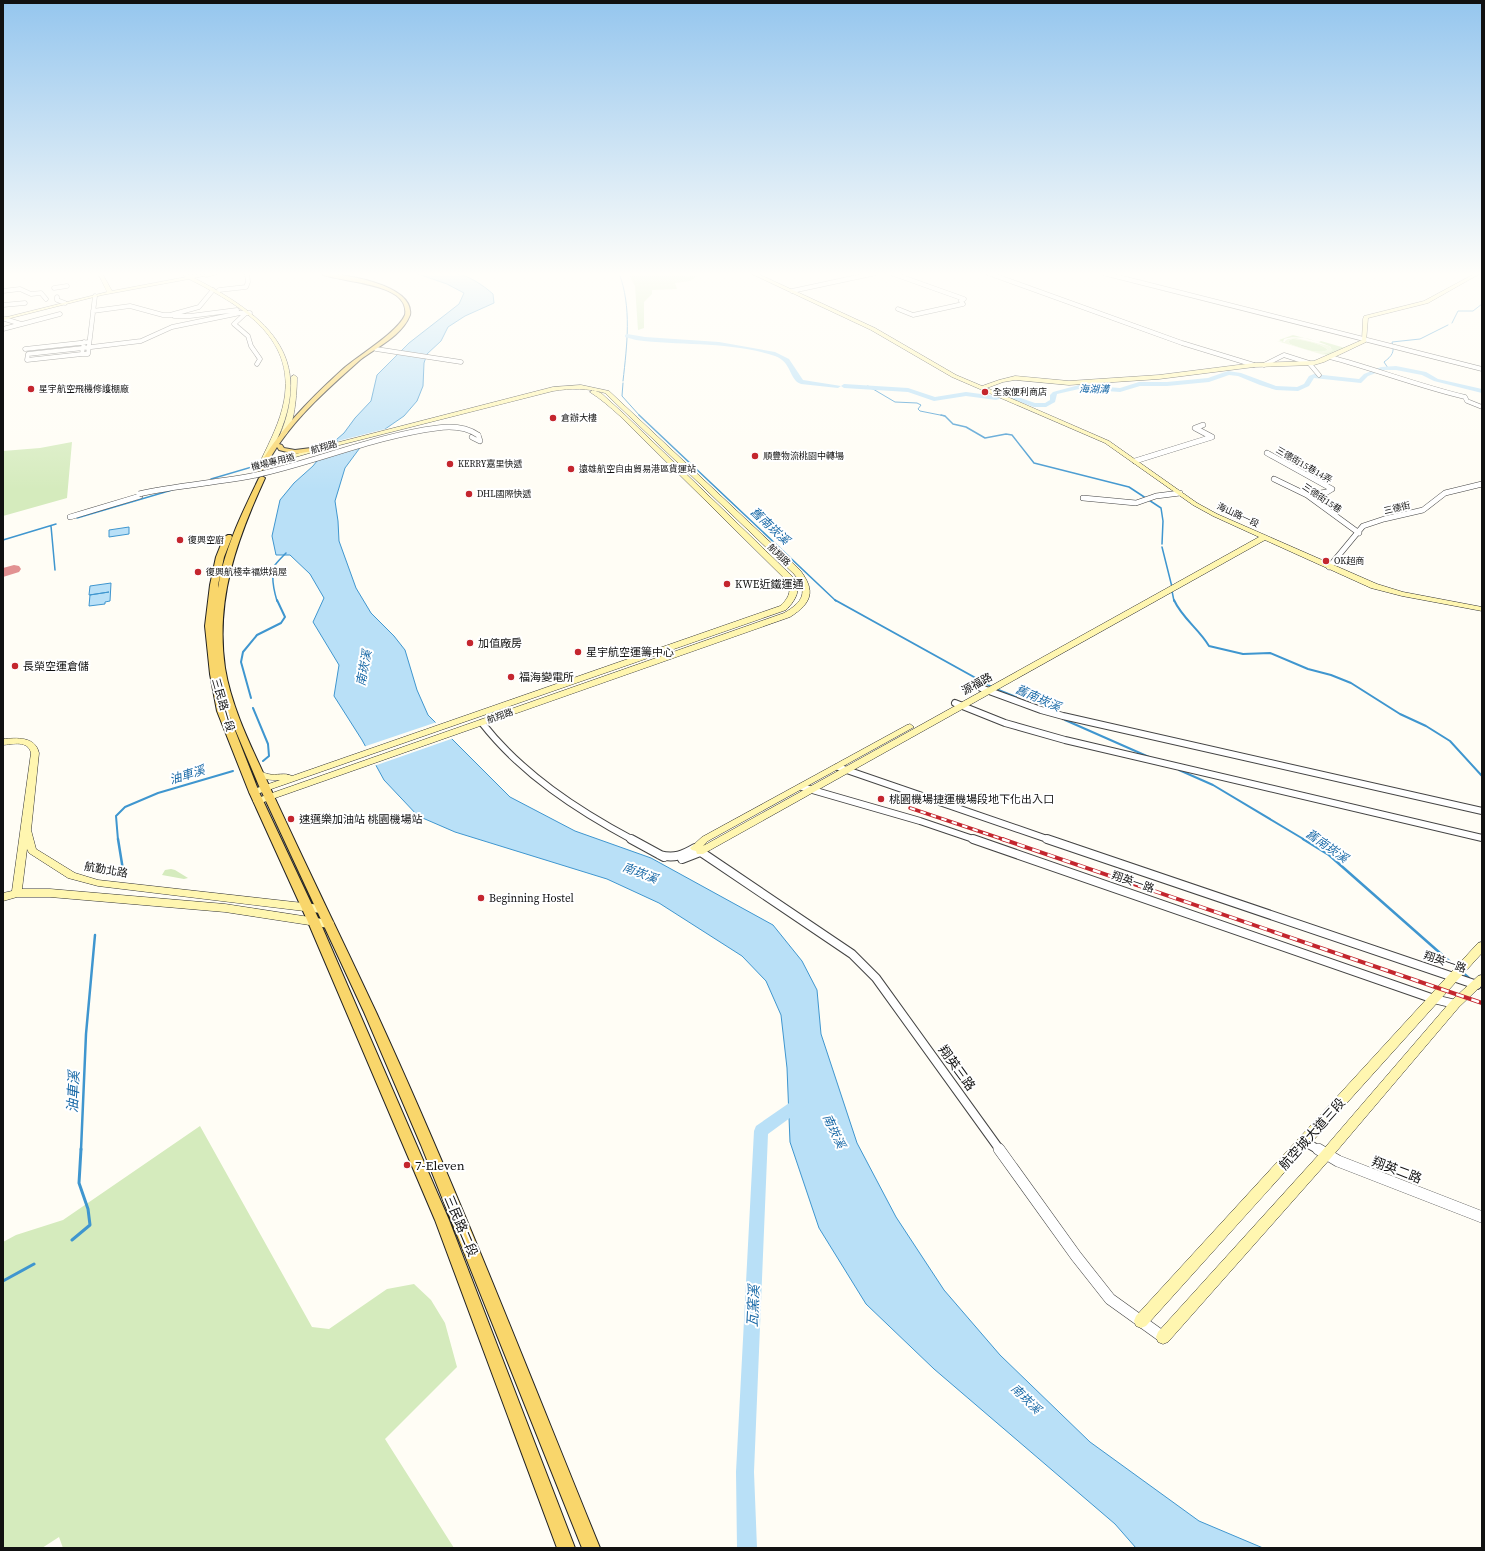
<svg xmlns="http://www.w3.org/2000/svg" width="1485" height="1551" viewBox="0 0 1485 1551" font-family="'Source Serif 4','Noto Sans TC',serif">
<rect width="100%" height="100%" fill="#fffdf5"/>
<path fill="#d5ebbd" d="M628,273h53l6,4 12,-2 -9,6 -15,2 2,6 -25,1v4l-8,8v26l-6,2 -3,-44z
M1293,335l26,7 2,-1 24,7 -16,8 -7,-3 8,-1 1,-5c-13,-6 -33,-13 -47,-8l-1,3 -4,-2z
M1292,339c9,0 31,5 36,11 -10,5 -27,-2 -38,-6l-2,-3z
M72,442l-5,56 -64,18v-65l37,-3z
M171,869l4,1 13,8 -4,1 -22,-4 3,-5z
M200,1126l112,201 17,2 58,-40 27,-5 17,16 14,23 12,44 -72,72 69,109h-391l-4,-11 -17,11h-39v-306l13,-7 47,-15z"/>
<path fill="#e6f2cf" fill-rule="evenodd" d="M1296,338l33,8 4,4 -3,2 -7,2 6,2h-2l-50,-15 8,1v-1l3,-2zM1292,339c8,0 31,5 36,11 -11,5 -27,-2 -38,-6l-2,-3z"/>
<path fill="#b9e0f7" stroke="#3f96cf" d="M415,273c12,0 27,-2 39,0 14,2 29,12 39,21l1,9 -29,13 -17,11 -7,14 -14,13 -3,9 -1,23 -6,15 -13,15 -42,29 -17,23 -10,33 3,20 1,20 17,47 15,25 23,23 11,14 12,40 11,25 82,82 65,34 76,27 122,67 29,36 15,29 4,44 36,109 39,74 48,73 56,65 90,87 109,79 64,27h-127l-21,-24 -181,-155 -68,-65 -47,-76 -29,-86 -3,-74 -6,-53 -15,-34 -24,-25 -83,-53 -52,-24 -152,-47 -37,-16 -34,-36 -22,-40 -28,-44 5,-31 -26,-43 11,-24 -14,-24 -20,-19h-14l-4,-19 8,-36 14,-17 19,-17 16,-20 15,-13 11,-15 16,-17 6,-26 32,-32 50,-39 5,-11 -17,-9z
M129,527v7l-20,3v-7z
M111,583l-1,18 -5,1v2l-16,2 1,-11 19,-3 -20,3 1,-9z"/>
<path fill="#fffdf5" d="M393,427l-25,16 -50,13 12,-13z
M437,722l17,16 -80,28 -11,-19z"/>
<g fill="none" stroke-linecap="round" stroke-linejoin="round">
<path stroke="#3f96cf" stroke-width="1" d="M619,273c13,34 8,72 4,108
M1452,323l6,-12h15l9,-7
M1388,368l-4,-6c8,-6 11,-10 8,-20l28,-3 28,-14
M623,383l-1,13 18,20
M868,386l4,3
M873,389l22,13 22,1 4,2 -3,4 2,2 25,5"/>
<path stroke="#3f96cf" stroke-width="1.5" d="M639,415l197,186
M941,415l4,1 8,8 13,3 19,11 21,-4 6,1 22,28 95,24 32,21 2,13 -1,23
M330,443l7,-2
M211,479l51,-15
M77,518l95,-28
M51,526l4,44
M3,540l53,-16
M1162,547l10,40
M1172,591l2,10
M277,601c-3,-10 -7,-25 -2,-36 3,-4 7,-8 11,-12"/>
<path stroke="#3f96cf" stroke-width="2" d="M835,600l157,87
M1174,600c8,18 25,29 35,46l34,8 27,-1 38,16 23,6 20,8 49,31 26,12 24,15 32,35
M996,689l20,8
M251,698l-10,-36 2,-10 14,-17 24,-12 4,-6 -8,-17
M253,708l15,36 1,12 -6,5
M1065,720l84,37
M1179,770l34,15 92,55
M118,840l-2,-24 9,-9 33,-14 75,-22"/>
<path stroke="#3f96cf" stroke-width="2.5" d="M118,839l6,37
M1303,839l26,16 128,113
M1462,972l7,6
M81,1150l5,-116 9,-99"/>
<path stroke="#3f96cf" stroke-width="3" d="M72,1240l18,-15 -2,-16 -9,-26 2,-34
M3,1281l31,-17"/>
<path fill="#b9e0f7" fill-rule="evenodd" d="M627,334l18,3 74,5 56,10 14,7 14,21 38,6 3,-2 64,4 27,9 31,-5 30,4 10,-3 29,10h10l5,-3v-5l3,-3 26,-7 41,3 19,-6h28l41,-4 20,-7 13,2 35,13 21,1 7,-3 5,-8 5,-2 45,5 5,-5 17,-7 15,-1 30,6 12,7 44,10v4l-48,-12 -12,-6 -26,-5h-12l-16,6 -7,7 -47,-5 -5,8 -11,5 -22,-1 -16,-5 -22,-9 -9,-1 -20,7 -42,4h-27l-20,6 -41,-3 -22,5 -2,8 -9,5h-12l-28,-10 -10,3 -30,-4 -32,5 -26,-9 -64,-4 -3,-2 -3,2 -37,-4c-12,-4 -9,-22 -26,-28 -45,-15 -93,-10 -139,-16l-11,-3v-2z
M800,1097l5,2 2,4 -2,4 -37,27 -14,338 3,76h-20l-1,-76 18,-341 2,-5 39,-27z"/>
<path fill="#e29292" fill-rule="evenodd" d="M14,565l5,1 2,3 -2,3 -16,5v-9z"/>
<g stroke="#444" stroke-width="5">
<path id="street-far4" d="M891,273l73,26 -3,2 2,3 -50,11 -15,-6
M988,273l194,70 72,22
M1103,273l379,96
M54,288l13,-2
M219,290l27,-3 2,-5 -1,-9
M3,291l17,-2 11,5 10,-1 5,6
M792,291l84,-18
M57,297v3l8,3
M3,305l22,-2
M93,311l37,-5 33,9h7l29,-8 14,-17
M246,313l-12,11 14,12 3,10 9,13 -3,5
M174,316h16l47,-6
M5,319l16,5
M3,329l57,-15
M83,348l-1,6 -55,6 1,-6z
M83,348l1,-6
M83,348l58,-7 31,-14 68,-14h10
M25,349l64,-7
M376,349l85,13
M82,354h6l7,-58
M1330,357c45,12 89,29 135,40l2,4 15,6
M1264,365l20,-10 25,8 10,12"/>
</g>
<g stroke="#444" stroke-width="6">
<path id="street-far3" d="M472,437l8,4 -2,-6
M1267,453l65,36 -5,3 -20,3
M1135,461l77,-24 -17,-9 8,-3
M1274,479l33,16 52,38
M1083,498l53,5 20,-7 24,-3
M70,517l70,-21
M1329,567l34,-41 21,-7 39,-9 22,-17 37,-9"/>
</g>
<g stroke="#444" stroke-width="8">
<path id="street-far2" d="M981,688l60,22 22,6 419,95
M955,703l50,20 60,17 417,98
M482,723c40,51 95,87 151,117
M838,767l212,73
M802,787l118,34 56,19"/>
</g>
<g stroke="#444" stroke-width="10">
<path id="street-far1" d="M631,839l33,18
M973,839l461,160 21,5
M1047,839l430,146
M660,855c14,4 23,0 35,-7l157,106 24,24 124,172
M682,859l18,-7
M1305,1142l14,8"/>
</g>
<g stroke="#444" stroke-width="12">
<path id="street" d="M999,1149l77,107 34,43 53,38
M1318,1149l20,12 144,56"/>
</g>
<g stroke="#333" stroke-width="1">
<path id="secondary" d="M98,273h4l10,18 74,-14 -6,-4c5,0 8,3 13,2 10,0 20,-2 30,-2l-17,4 -2,-1 -10,2c86,44 126,89 72,183l-5,-1c9,-19 19,-38 23,-59 12,-65 -46,-97 -95,-122l-87,16 -99,25v-2l104,-26z
M750,273h6l119,55 81,47 26,11 17,-6 16,-4 54,5 90,-6 95,-12 60,-2 48,-21 1,-21 1,-3 60,-15 52,-28h5l-53,30 -60,15 -2,24 -42,20 -10,3 -60,2 -95,12 -90,6 -54,-5 -12,2 -16,6 122,53 88,62 20,11 160,70 26,8 79,15v4l-80,-15 -31,-8 -106,-48 -562,314h-6l-1,-3 -4,-1 -2,-2 12,-11 205,-112 3,-1 4,3 -206,114 -5,5 556,-309 -46,-21 -20,-11 -88,-62 -153,-66 -81,-47z
M294,375l3,2c0,13 -2,54 -14,60l-3,-2c8,-19 12,-38 11,-58z
M581,385l28,6 191,179c16,21 12,33 -10,47l-529,186h-6l-2,-2 2,-2 529,-186c19,-11 25,-21 10,-39l-189,-181c-17,-5 -34,-5 -52,-2l-233,59 -56,16 -5,-1 57,-17 237,-61z
M593,390l8,3 23,21 172,166c5,12 -2,22 -10,30l-529,184h-6l-2,-2 2,-2 29,-10c-10,0 -19,0 -26,-7l1,-2c5,-1 8,2 13,3 8,2 17,-2 24,2l488,-170c8,-7 11,-13 9,-23l-169,-167c-10,-9 -19,-17 -30,-24z
M3,739c14,-1 32,-3 36,14l-8,77 5,19 39,24 23,7 223,25 4,1 1,3 -1,3 -4,1 -223,-27 -30,-8 -39,-25 -2,-4 -5,40h28l175,15 104,16 4,1 1,3 -1,3 -4,1 -104,-16 -175,-15h-33l-14,4v-8l9,-2 19,-138c-3,-13 -18,-9 -28,-8z
M1482,942v11l-336,373 -5,2 -5,-2 -2,-5 2,-5 342,-373z
M1482,975v10l-23,22 -129,152 -162,183 -5,2 -5,-2 -2,-5 2,-5 164,-181 129,-150 27,-25z"/>
</g>
<g stroke="#222" stroke-width="2">
<path id="primary" d="M319,273c21,0 96,11 91,42 -8,21 -33,32 -50,45 -29,26 -59,52 -81,84l3,1 2,3 11,2 16,-2 2,1v2l-18,3 -16,-4 -2,-3 -17,27h-4l-1,-1c22,-41 54,-73 88,-104 16,-14 54,-36 62,-54 6,-34 -70,-32 -86,-42z
M262,476l3,2c-28,61 -50,121 -40,190 7,43 29,84 47,124 34,74 70,147 104,220 81,176 151,357 224,536h-18l-161,-403 -57,-133 -105,-226 -34,-81 34,87 61,130 129,298 126,328h-18l-122,-328 -127,-298 -59,-130 -32,-81 -7,-37 -5,-48 5,-41 6,-28 8,-20 4,-2h3l1,2 -8,20 -6,28v3c6,-38 24,-75 41,-110z"/>
</g>
<use href="#street-far4" stroke="#fff" stroke-width="4"/>
<use href="#street-far3" stroke="#fff" stroke-width="5"/>
<use href="#street-far2" stroke="#fff" stroke-width="6"/>
<use href="#street-far1" stroke="#fff" stroke-width="8"/>
<use href="#street" stroke="#fff" stroke-width="11"/>
<use href="#secondary" fill="#fff6b0" fill-rule="evenodd"/>
<use href="#primary" fill="#f9d66b" fill-rule="evenodd"/>
<g stroke="#c4262e" stroke-width="3.5">
<path id="rail-far1" d="M910,808l95,32"/>
</g>
<g stroke="#c4262e" stroke-width="4">
<path id="rail" d="M1002,839l480,164"/>
</g>
<use href="#rail-far1" stroke="#fff" stroke-width="2" stroke-dasharray="5.5" stroke-linecap="butt"/>
<use href="#rail" stroke="#fff" stroke-width="2.5" stroke-dasharray="8" stroke-linecap="butt"/>
<g stroke="#444" stroke-width="6" stroke-linecap="butt">
<path id="street-bridge" d="M139,494c38,-9 78,-11 117,-19 60,-13 119,-39 181,-47 14,-2 29,-1 41,7"/>
</g>
<use href="#street-bridge" stroke="#fff" stroke-width="5"/>
</g>
<linearGradient id="sky" x2="0" y2="1"><stop stop-color="#95c6ee"/><stop offset="0.56" stop-color="#fffefa"/><stop offset="1" stop-color="#fffefa" stop-opacity="0"/></linearGradient>
<rect width="1485" height="490" fill="url(#sky)"/>
<g fill="#c4262e" stroke="#fff" stroke-width="1.5">
<circle cx="31" cy="389" r="4"/>
<circle cx="985" cy="392" r="4"/>
<circle cx="553" cy="418" r="4"/>
<circle cx="755" cy="456" r="4"/>
<circle cx="450" cy="464" r="4"/>
<circle cx="571" cy="469" r="4"/>
<circle cx="469" cy="494" r="4"/>
<circle cx="180" cy="540" r="4"/>
<circle cx="1326" cy="561" r="4"/>
<circle cx="198" cy="572" r="4"/>
<circle cx="727" cy="584" r="4"/>
<circle cx="470" cy="643" r="4"/>
<circle cx="578" cy="652" r="4"/>
<circle cx="15" cy="666" r="4"/>
<circle cx="511" cy="677" r="4"/>
<circle cx="881" cy="799" r="4"/>
<circle cx="291" cy="819" r="4"/>
<circle cx="481" cy="898" r="4"/>
<circle cx="407" cy="1165" r="4"/>
</g>
<g text-anchor="middle" dominant-baseline="central" stroke-width="4" stroke-linejoin="round" paint-order="stroke">
<g font-size="9" fill="#111" stroke="#fff" text-anchor="start">
<text x="39" y="389">星宇航空飛機修護棚廠</text>
<text x="993" y="392">全家便利商店</text>
<text x="561" y="418">倉辦大樓</text>
<text x="763" y="456">順豐物流桃園中轉場</text>
<text x="458" y="464">KERRY嘉里快遞</text>
<text x="579" y="469">遠雄航空自由貿易港區貨運站</text>
<text x="477" y="494">DHL國際快遞</text>
<text x="188" y="540">復興空廚</text>
<text x="1334" y="561">OK超商</text>
<text x="206" y="572">復興航棧幸福烘焙屋</text>
</g>
<g font-size="9" fill="#111" stroke="#fff">
<text transform="translate(324 447) rotate(-15)">航翔路</text>
<text transform="translate(273 462) rotate(-14)">機場專用道</text>
<text transform="translate(1304 465) rotate(30)">三德街15巷14弄</text>
<text transform="translate(1322 498) rotate(34)">三德街15巷</text>
<text transform="translate(1397 508) rotate(-13)">三德街</text>
<text transform="translate(1238 515) rotate(25)">海山路一段</text>
<text transform="translate(779 555) rotate(44)">航翔路</text>
<text transform="translate(500 716) rotate(-19)">航翔路</text>
</g>
<g font-size="10" font-style="italic" fill="#1768a6" stroke="#fff">
<text transform="translate(1094 389) rotate(1)">海湖溝</text>
</g>
<g font-size="11" fill="#111" stroke="#fff" text-anchor="start">
<text x="735" y="584">KWE近鐵運通</text>
<text x="478" y="643">加值廠房</text>
<text x="586" y="652">星宇航空運籌中心</text>
<text x="23" y="666">長榮空運倉儲</text>
<text x="519" y="677">福海變電所</text>
<text x="889" y="799">桃園機場捷運機場段地下化出入口</text>
<text x="299" y="819">速邁樂加油站 桃園機場站</text>
<text x="489" y="898">Beginning Hostel</text>
</g>
<g font-size="11" fill="#111" stroke="#fff">
<text transform="translate(977 684) rotate(-29)">源福路</text>
<text transform="translate(223 705) rotate(74)">三民路一段</text>
<text transform="translate(106 870) rotate(10)">航勤北路</text>
<text transform="translate(1133 882) rotate(19)">翔英一路</text>
<text transform="translate(1445 962) rotate(19)">翔英一路</text>
</g>
<g font-size="12" font-style="italic" fill="#1768a6" stroke="#fff">
<text transform="translate(770 526) rotate(43)">舊南崁溪</text>
<text transform="translate(364 668) rotate(-79)">南崁溪</text>
<text transform="translate(1038 698) rotate(24)">舊南崁溪</text>
<text transform="translate(187 775) rotate(-17)">油車溪</text>
<text transform="translate(1327 846) rotate(35)">舊南崁溪</text>
<text transform="translate(640 873) rotate(21)">南崁溪</text>
<text transform="translate(834 1131) rotate(65)">南崁溪</text>
<text transform="translate(1026 1399) rotate(44)">南崁溪</text>
</g>
<g font-size="13" fill="#111" stroke="#fff">
<text transform="translate(957 1068) rotate(54)">翔英三路</text>
<text transform="translate(1312 1134) rotate(-48)">航空城大道三段</text>
<text transform="translate(1397 1170) rotate(21)">翔英二路</text>
<text transform="translate(461 1226) rotate(67)">三民路二段</text>
</g>
<g font-size="13" fill="#111" stroke="#fff" text-anchor="start">
<text x="415" y="1165">7-Eleven</text>
</g>
<g font-size="14" font-style="italic" fill="#1768a6" stroke="#fff">
<text transform="translate(73 1092) rotate(-87)">油車溪</text>
<text transform="translate(753 1306) rotate(-87)">瓦窯溪</text>
</g>
</g>
<rect width="1485" height="1551" fill="none" stroke="#111111" stroke-width="8"/>
</svg>
